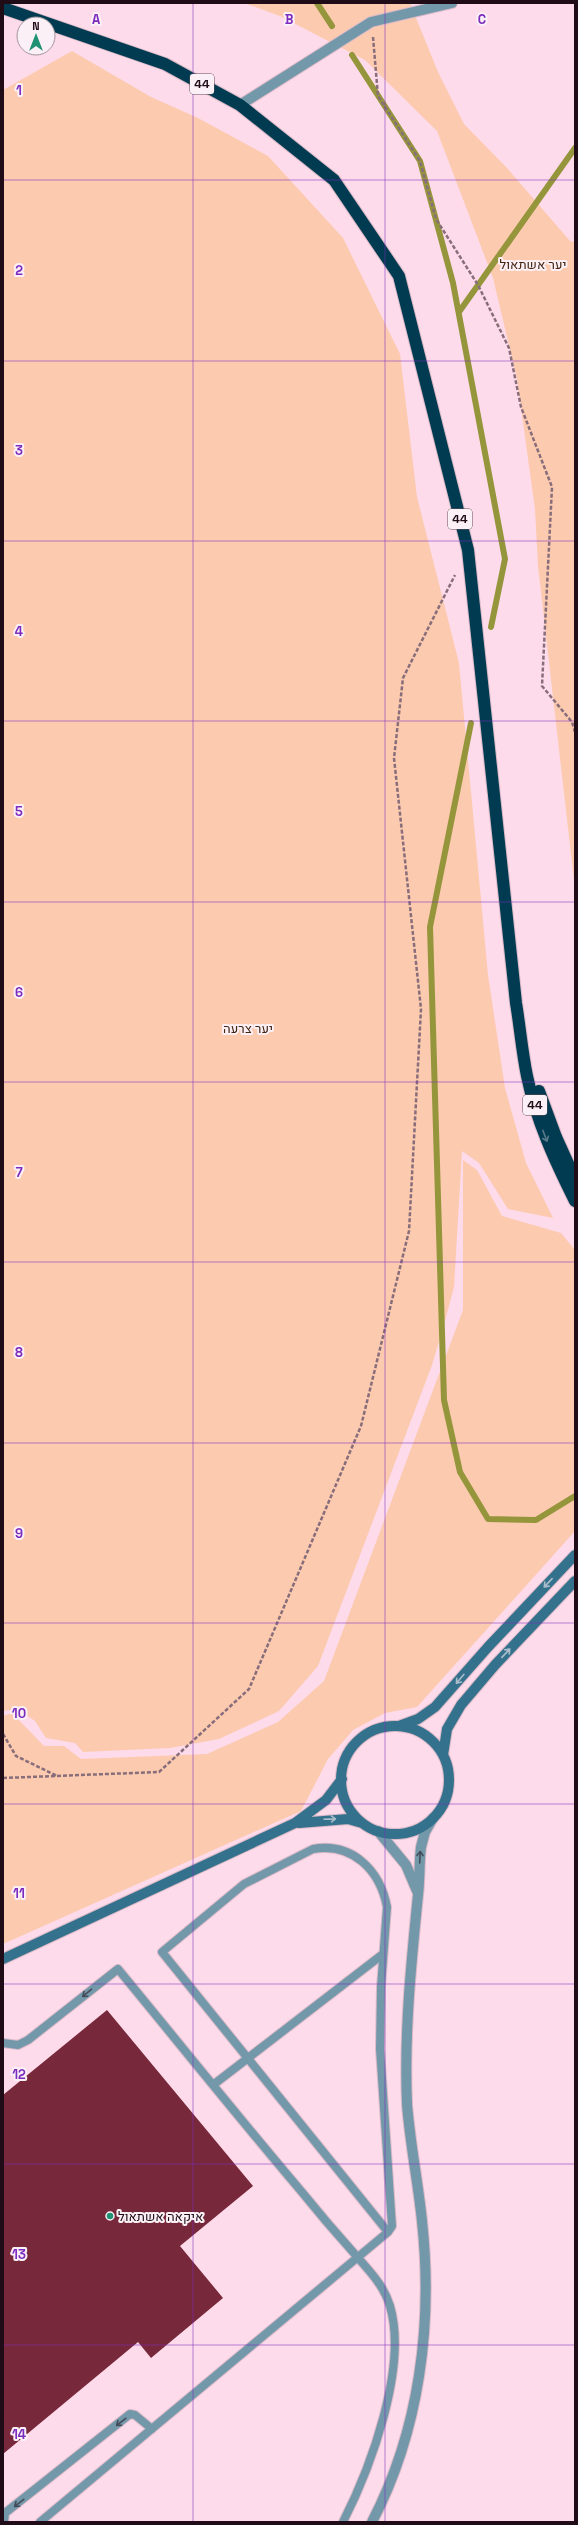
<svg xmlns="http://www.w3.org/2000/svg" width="578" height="2525" viewBox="0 0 578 2525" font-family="'Space Grotesk',Heebo,sans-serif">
<rect width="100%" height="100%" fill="#fedbea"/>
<path fill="#fccaaf" d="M244,3h166l28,69 26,52 43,44 63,73 5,1v647l-37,-323 -3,-57 -18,-130 -24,-101 -56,-147 -72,-71 -85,-44z
M72,51l79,46 47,21 70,38 75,82 57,116 17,143 42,166 29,312 17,113 21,75 27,55 -45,-9 -29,-46 -17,-12 -8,136 -11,41 -11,37 -114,301 -39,45 -60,28 -49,9 -87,4 -8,-9 -29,-5 -11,-17 -18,-12 -14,2v-1621z
M463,1160l14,10 25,46 59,17 14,17v281l-158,176 -32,6 -32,17 -25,29 -27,52 -298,133v-228l9,-3 32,33h20l17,13 126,-5 71,-32 46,-41 139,-371z"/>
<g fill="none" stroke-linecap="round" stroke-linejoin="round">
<path stroke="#95953c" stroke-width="6" d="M317,3l15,23
M352,55l68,106 33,122 52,276 -14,68
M459,312l116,-164
M471,723l-41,204 14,473 16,72 28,47 48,1 39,-24"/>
</g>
<path fill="#78283b" d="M107,2010l146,176 -73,60 43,52 -72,60 -13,-16 -135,112v-359z"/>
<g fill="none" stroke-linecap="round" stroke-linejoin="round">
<g stroke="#dabac8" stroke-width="10">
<path id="lane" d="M3,2043l15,2 10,-5 90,-71c61,74 121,149 183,222 17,21 34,41 52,61 14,17 30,31 37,54 18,61 -19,161 -47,216
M213,2085l170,-131
M4,2522l1,-9 125,-99 5,1 17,14
M40,2522l348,-290 4,-6 -12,-177 1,-62 6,-80c-7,-37 -35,-65 -74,-58l-69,35 -82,68 226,280"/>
</g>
<g stroke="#dabac8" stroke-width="12">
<path id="street" d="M240,105l131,-83 81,-19
M378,1831l28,34 11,26
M372,2522c48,-92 61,-199 50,-301 -4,-39 -12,-78 -15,-117 -3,-70 4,-139 11,-209 2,-16 1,-32 3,-48l4,-15 8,-14"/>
</g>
<g stroke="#dabac8" stroke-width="12">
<path id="secondary" d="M399,1726l19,-7 17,-12 53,-60 87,-92
M341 1780a54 54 0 1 1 108 0a54 54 0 1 1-108 0Z
M443,1755l4,-26 14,-24 34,-40 80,-84
M299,1823l49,-4 14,4
M3,1959l292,-136 31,-23 16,-21"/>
</g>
<g stroke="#dabac8" stroke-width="14">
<path id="highway" d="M3,8l162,56 75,41 94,75 65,96 69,274 48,453c4,24 6,49 11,73 9,44 28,85 48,125
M539,1091l17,46 19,42"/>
</g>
<path stroke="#886d7a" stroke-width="2.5" stroke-dasharray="4 2" stroke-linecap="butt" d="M373,37l5,59 42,65 16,58 42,66 31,63 12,59 31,80 -10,199 30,36 3,10
M3,1734l13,22 41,20
M3,1778l156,-6 90,-83 112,-263 48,-195 12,-222 -27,-251 9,-80 52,-103"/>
<use href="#lane" stroke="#7298aa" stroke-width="8"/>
<use href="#street" stroke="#7298aa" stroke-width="10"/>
<use href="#secondary" stroke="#34718c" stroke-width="10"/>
<use href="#highway" stroke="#003b51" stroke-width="12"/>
</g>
<defs><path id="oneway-shaft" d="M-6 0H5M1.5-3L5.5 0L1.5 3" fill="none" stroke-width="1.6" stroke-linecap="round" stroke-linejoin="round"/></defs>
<use stroke="#587a8a" href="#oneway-shaft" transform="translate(545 1136) rotate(69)"/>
<g stroke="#abbdcb">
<use href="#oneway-shaft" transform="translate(548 1583) rotate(133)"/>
<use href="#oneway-shaft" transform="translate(506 1653) rotate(-47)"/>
<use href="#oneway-shaft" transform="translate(460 1679) rotate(130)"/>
<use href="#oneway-shaft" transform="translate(330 1819) rotate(-2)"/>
</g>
<g stroke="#444b59">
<use href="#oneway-shaft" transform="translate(420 1857) rotate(-87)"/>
<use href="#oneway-shaft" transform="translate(87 1993) rotate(141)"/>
<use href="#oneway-shaft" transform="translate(121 2422) rotate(142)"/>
<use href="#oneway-shaft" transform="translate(19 2503) rotate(142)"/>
</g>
<path fill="none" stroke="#7b2cbf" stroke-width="1" stroke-opacity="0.55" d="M193,3v2519M385,3v2519M3,180h572M3,361h572M3,541h572M3,721h572M3,902h572M3,1082h572M3,1262h572M3,1443h572M3,1623h572M3,1804h572M3,1984h572M3,2164h572M3,2345h572"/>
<circle fill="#209172" stroke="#fbf0f5" stroke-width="1.5" cx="110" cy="2216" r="4"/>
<g text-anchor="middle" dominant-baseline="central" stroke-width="4" stroke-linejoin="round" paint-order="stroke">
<g fill="#fbf0f5" stroke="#615059" stroke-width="1">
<rect x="190" y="74" width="24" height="20" rx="3"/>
<rect x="448" y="509" width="24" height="20" rx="3"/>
<rect x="523" y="1095" width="24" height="20" rx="3"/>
</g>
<g font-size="12" font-weight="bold" fill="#1f0c16">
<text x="202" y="84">44</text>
<text x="460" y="519">44</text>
<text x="535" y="1105">44</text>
</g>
<g font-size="13" fill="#422310" stroke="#fbf0f5">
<text x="533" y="264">יער אשתאול</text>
<text x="248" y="1028">יער צרעה</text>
</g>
<g font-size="13" fill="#1f0c16" stroke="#fbf0f5" text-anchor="start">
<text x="118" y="2216">איקאה אשתאול</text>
</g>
</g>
<g font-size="13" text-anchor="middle" font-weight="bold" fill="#7b2cbf" stroke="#fbf0f5" stroke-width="4" stroke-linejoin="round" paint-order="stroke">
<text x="96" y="24">A</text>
<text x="289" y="24">B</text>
<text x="482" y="24">C</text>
<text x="19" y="95">1</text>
<text x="19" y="275">2</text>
<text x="19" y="455">3</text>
<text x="19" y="636">4</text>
<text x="19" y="816">5</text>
<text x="19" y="997">6</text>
<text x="19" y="1177">7</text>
<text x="19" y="1357">8</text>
<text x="19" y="1538">9</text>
<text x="19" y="1718">10</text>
<text x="19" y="1898">11</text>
<text x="19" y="2079">12</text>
<text x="19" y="2259">13</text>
<text x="19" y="2439">14</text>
</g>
<rect width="578" height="2525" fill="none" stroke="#1f0c16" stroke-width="8"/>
<g transform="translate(36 36)"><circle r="19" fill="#fbf0f5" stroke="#a3959c"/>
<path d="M0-3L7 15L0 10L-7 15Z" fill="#209172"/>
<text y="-6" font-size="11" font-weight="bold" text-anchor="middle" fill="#1f0c16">N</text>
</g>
</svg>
